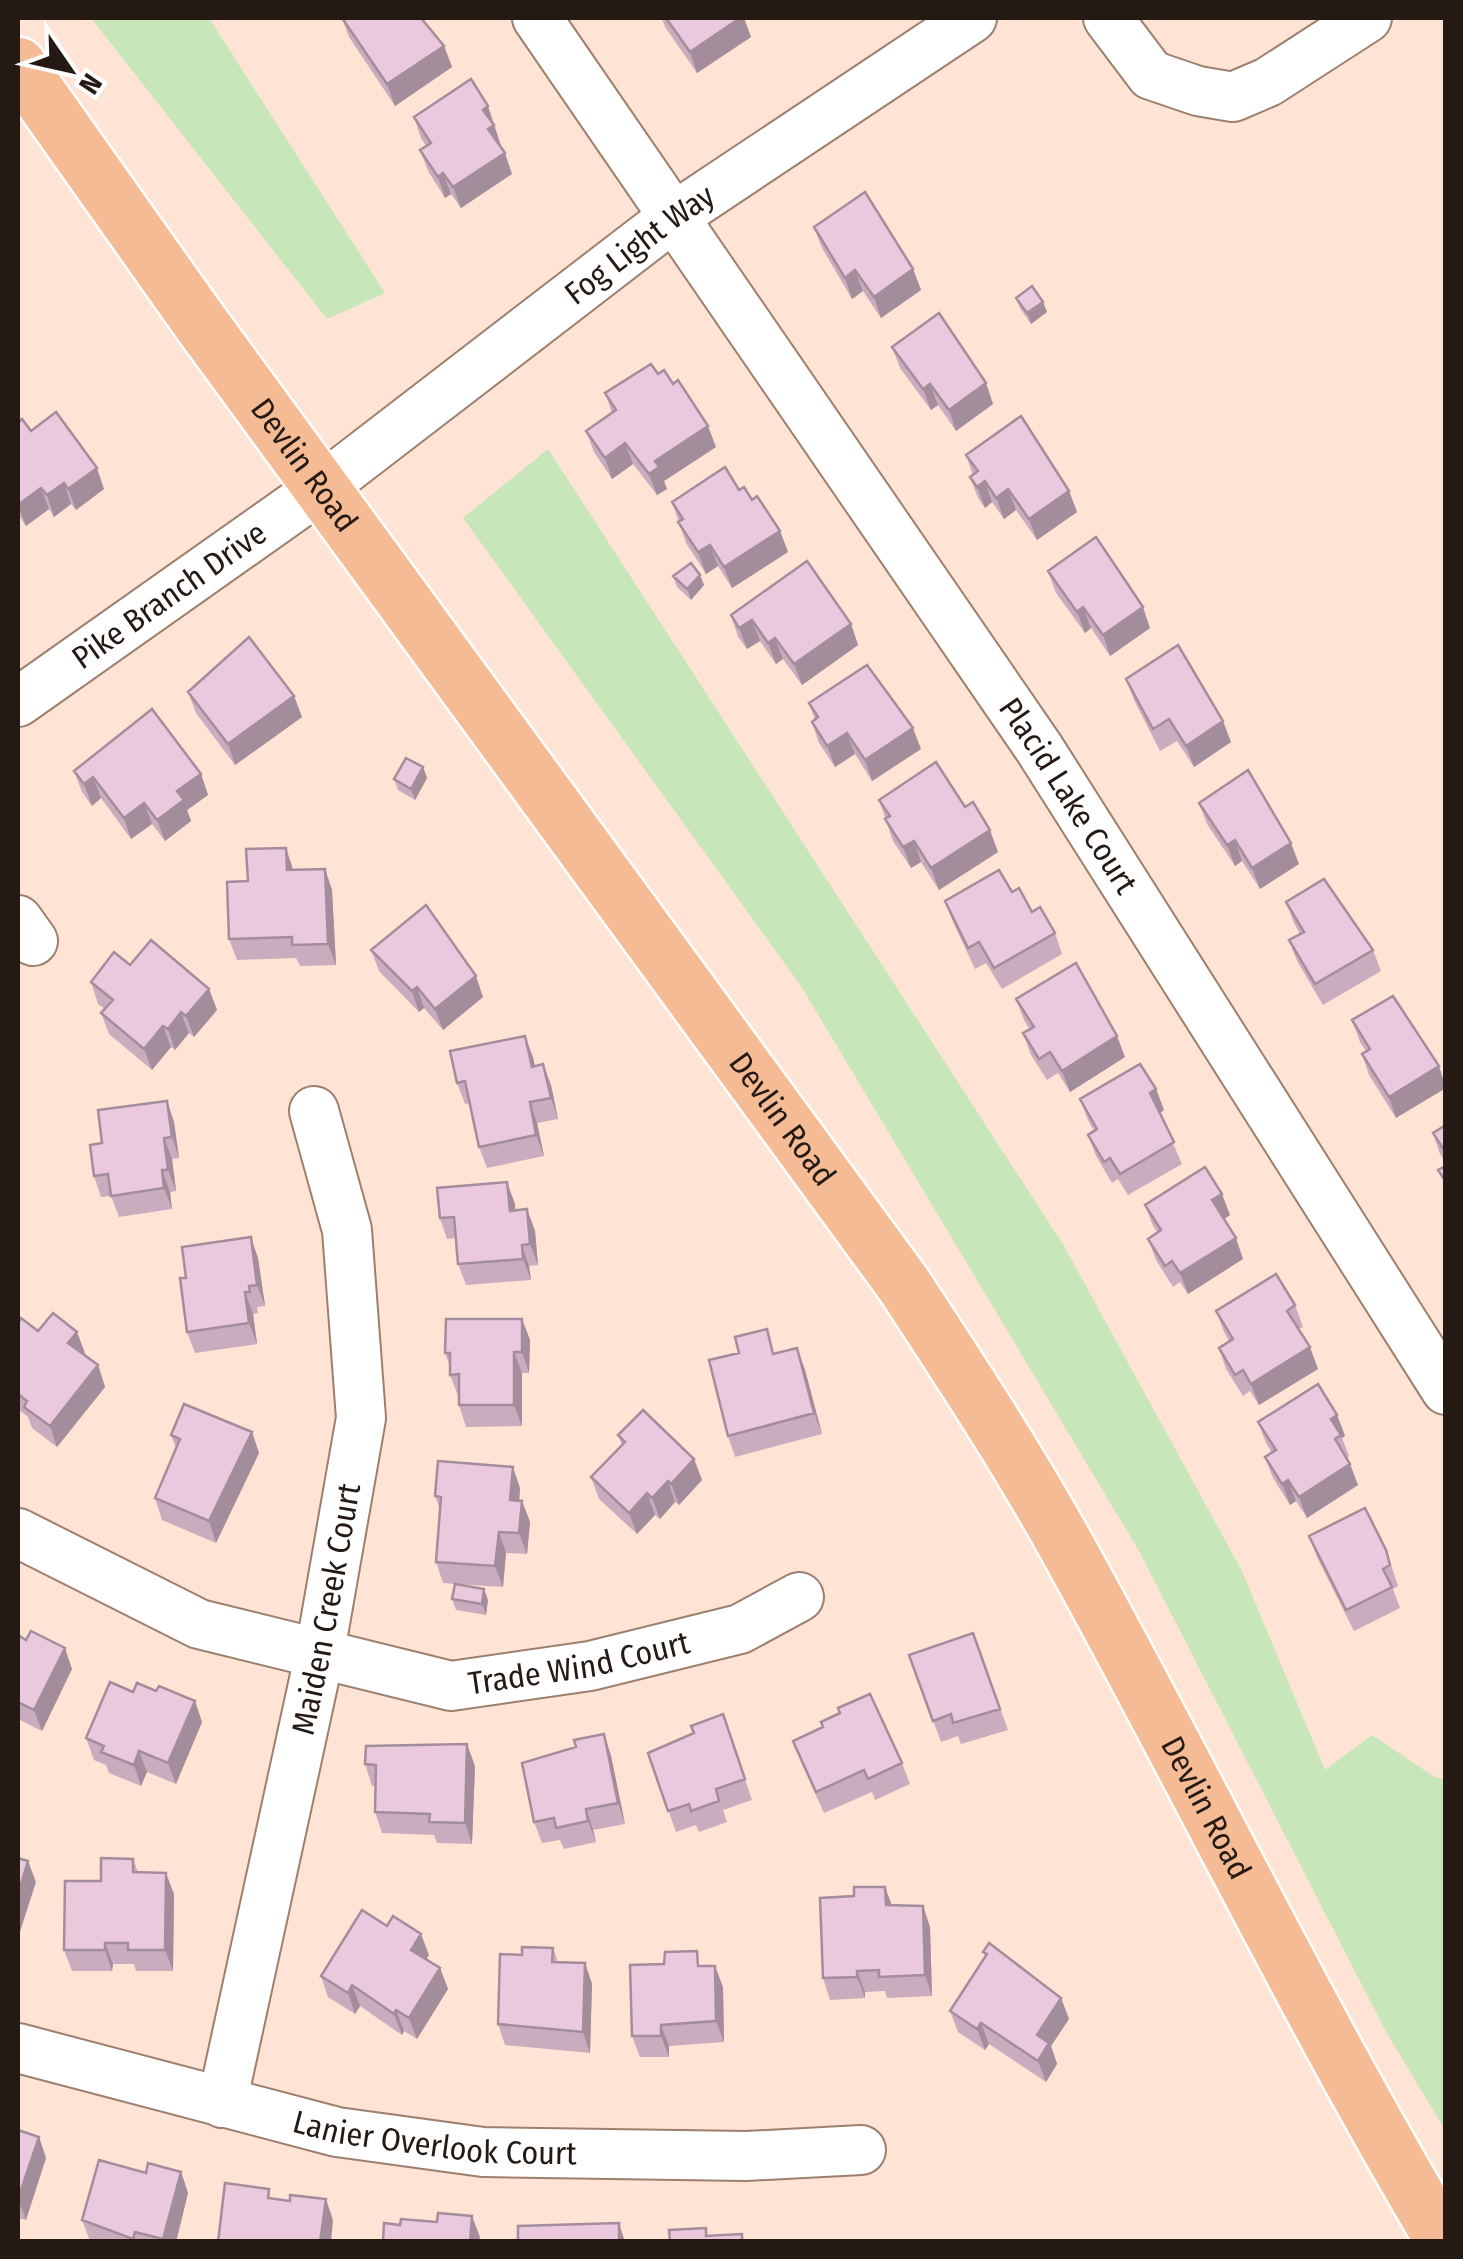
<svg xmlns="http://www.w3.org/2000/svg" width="1463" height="2259" viewBox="0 0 1463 2259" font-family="'Fira Sans Condensed',sans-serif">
<rect width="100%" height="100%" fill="#ffe3d4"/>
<path fill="#c7e7bb" d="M91,18h118l176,275 -58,26z
M548,449l516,797 178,325 83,199 47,-35 64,43 9,1v351l-60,-100 -246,-479 -338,-565 -338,-468z"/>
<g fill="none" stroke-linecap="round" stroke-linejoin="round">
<g stroke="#9d7f6d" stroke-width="52">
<g id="minor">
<path id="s1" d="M537,18l502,730 407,642"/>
<path d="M1108,18l43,57 47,16 35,6 35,-15 99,-64"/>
<path id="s2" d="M18,702l303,-214 351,-270 300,-200"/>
<path d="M18,920l15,21"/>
<path id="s3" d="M18,1533l181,91 252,62 139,-20 150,-37 59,-32"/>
<path id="s4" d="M18,2048l319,84 146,20 263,4 115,-6"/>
<path id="s5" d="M222,2103l97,-446 42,-239 -14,-188 -33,-119"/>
</g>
</g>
<g stroke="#fff" stroke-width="60">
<g id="major">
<path id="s6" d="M18,65l179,253 707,967c55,84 111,169 160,257 129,232 244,472 380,700"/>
</g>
</g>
<use href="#minor" stroke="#fff" stroke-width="48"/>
<use href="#major" stroke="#f4bb95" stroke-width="55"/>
</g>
<path fill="#c9adbf" d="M342,18l102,28 8,21 -57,39 -46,-69z
M662,18h82l7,19 -54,36 -32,-46z
M414,117l82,10 -1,1 6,18 -1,1 12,27 -51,34 -10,-14 -6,4 -17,-27 -8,-21 6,-4 -5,-8z
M814,227l99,42 8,21 -40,28 -18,-27 -11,8 -30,-51z
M1016,298l27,4 4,10 -16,12 -11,-16z
M892,347l94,36 7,21 -37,27 -18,-26 -7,5 -31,-42z
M658,374l58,73 -52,34 3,8 -10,6 -24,-31 -21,15 -18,-27 -8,-21 26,-18 -7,-20z
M18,423l13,8 73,58 -28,21 -5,-6 -17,13 -5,-8 -23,17 -8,-12z
M966,455l103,36 8,21 -40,28 -21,-30 -12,9 -12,-17 -7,6 -7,-10 -8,-21 3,-2z
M739,490l13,10 28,31 8,21 -56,36 -14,-22 -12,8 -20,-31 -14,-41z
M1048,571l102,57 -40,28 -19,-28 -6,5 -29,-40z
M700,575l4,10 -13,15 -14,-13 -4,-11z
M731,615l120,9 7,21 -56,40 -19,-26 -7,5 -16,-23 -13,8 -9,-12z
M1126,679l105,63 -37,25 -17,-26 -17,10 -26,-51z
M188,692l106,4 8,21 -67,48 -39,-52z
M809,703l112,46 -49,32 -17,-27 -20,13 -16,-24 -7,-21 3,-2z
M423,767l4,11 -12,22 -17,-10 -4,-11z
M74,771l127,3 7,21 -21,15 4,11 -26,20 -13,-17 -21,15 -30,-41 -9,8 -10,-14z
M879,800l86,7 33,45 -59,38 -18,-28 -10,6 -18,-27z
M1199,803l100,61 -39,25 -18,-28 -7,5 -28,-42z
M325,869l7,21 4,75 -36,1 -4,-8 -59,2 -8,-21 19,-58z
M1012,892l43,41 7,21 -60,35 -16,-26 -11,6 -22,-47 -8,-21z
M1286,902l87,48 8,21 -58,34 -26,-44 -8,-21 11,-6 -6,-11z
M371,950l112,47 -40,33 -19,-22 -5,4 -40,-41z
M130,965l79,24 8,21 -23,27 -5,-4 -14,17 -4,-3 -19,23 -43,-36 -8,-21 4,-4 -7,-5 -7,-22z
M1393,996l3,122 -27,-43 -7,-21 4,-3 -6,-9 -8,-22z
M1016,999l109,58 -55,35 -12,-19 -11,7 -16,-25 -8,-22 7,-3 -6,-10z
M533,1057l2,9 16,19 7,34 -21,4 7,33 -57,12 -8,-21 -9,-44 -5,1 -8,-21z
M1156,1089l8,21 -4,3 22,51 -54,31 -10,-16 -6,4 -16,-27 -8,-21 6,-4 -6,-11 -8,-21z
M167,1101l7,21 5,36 -7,1 4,32 -6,1 2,17 -53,8 -8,-21 -10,1 -7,-21 8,-33z
M1446,1125v37l-6,-8 -7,-21z
M515,1204v7l12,-2 8,22 3,34 -9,1 2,14 -65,5 -8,-21 -2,-26 -9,1 -7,-21z
M1145,1205l85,10 -6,4 19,40 -55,35 -8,-12 -7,5 -17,-27 -8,-21 9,-7 -4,-6z
M258,1258l7,48 -8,1 1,6 -5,1 4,30 -62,9 -8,-21 -1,-54z
M1295,1305l8,22 -5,2 20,40 -59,36 -9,-14 -7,5 -17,-27 -7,-21 10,-7 -5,-9 -8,-21z
M522,1319l8,21 -1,33h-7v53l-56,1 -7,-22 -1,-9 -8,-21v-9l-5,-13z
M18,1323l67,30 -2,1 15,11 7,22 -48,60 -25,-19 -4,-11 -9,-7 -1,-4z
M797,1348l8,22 17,64 -87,23 -7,-21 48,-82z
M1337,1415l8,21 -3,2 7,18 -2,2 11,27 -51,33 -11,-17 -6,4 -17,-27 -8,-21 7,-4 -6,-10 -8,-21z
M252,1432l7,21 -43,90 -54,-23 -7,-22 21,-50 -5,-13z
M618,1435l76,24 8,21 -23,25 -4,-3 -15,17 -5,-4 -18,19 -38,-35 -8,-22 31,-32z
M520,1488l-1,13h3l8,21 -3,32 -21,-1 -3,34 -48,-3 33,16 -2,15 -30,-5 -4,-11 3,-15 -12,-1 -7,-21 4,-53 -5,-13z
M1309,1536l77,14 12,36 -5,3 7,19 -46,23 -37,-74z
M973,1633l35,97 -47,14 -3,-8 -17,6 -32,-87z
M18,1635l54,34 -30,62 -24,-12z
M156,1691l39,10 7,21 -26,62 -29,-12 -6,14 -32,-13 -3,-8 -12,-5 -8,-22 47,-46z
M723,1714l29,86 -29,10 4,12 -28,10 -3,-7 -20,7 -28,-79 46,-20z
M604,1734l7,22 14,68 -32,6 3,12 -32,7 -4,-9 -18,3 -8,-21 42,-75z
M793,1741l109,22 8,21 -35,16 -3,-8 -48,21 -23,-51z
M365,1764l110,2 -3,78 -35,-1 -3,-8 -52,-2 -7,-21 1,-26h-4z
M133,1859l5,13 36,22 -1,77h-37l-2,-7h-21l-1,7h-40l-8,-21 37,-69z
M892,1905l31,1 7,21 2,69 -45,2 -2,-7 -20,1v6l-35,2 -7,-22z
M553,1948l5,14 27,1 7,21 -2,69 -85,-8 -7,-21 24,-69z
M983,1952l78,46 8,21 -18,27 6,18 -11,18 -57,-38 -4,6 -27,-18 -8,-21 35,-54z
M429,1955l-3,4 14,9 8,21 -31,50 -13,-8 -2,4 -42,-29 -5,8 -27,-17 -7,-21z
M703,1966l20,21 1,55 -55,4v11h-29l-8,-21z
M18,2130l21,7 7,21 -20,62 -8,-2z
M181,2172l7,21 -12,49 -86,-1 -8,-21 64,-47z"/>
<path fill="#a48d9b" d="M740,18h4l7,19 -54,36 -7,-21z
M444,46l8,21 -57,39 -8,-22z
M488,106l13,40 -5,4 -13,-40z
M505,153l7,21 -51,34 -8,-21z
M443,173l8,21 -6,4 -7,-21z
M913,269l8,21 -40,28 -7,-21z
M855,270l8,21 -11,8 -7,-21z
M1043,302l4,10 -16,12 -4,-11z
M986,383l7,21 -37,27 -7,-21z
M930,384l8,21 -7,5 -8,-21z
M708,426l8,21 -52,34 3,8 -10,6 -8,-21 6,-13z
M625,443l8,21 -21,15 -7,-21z
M97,468l7,21 -28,21 -8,-21z
M985,481l7,21 -7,6 -8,-21z
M64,483l7,21 -17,13 -7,-22z
M41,488l8,21 -23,17 -8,-21z
M1008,489l8,21 -12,9 -8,-21z
M1069,491l8,21 -40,28 -8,-21z
M780,531l8,21 -56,36 -8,-21z
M710,545l8,21 -12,8 -8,-22z
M700,575l4,10 -13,15 -4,-11z
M1083,607l8,21 -6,5 -8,-21z
M1143,607l7,21 -40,28 -7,-21z
M752,620l8,21 -13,8 -8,-21z
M851,624l7,21 -56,40 -8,-21z
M775,638l8,21 -7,5 -8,-21z
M294,696l8,21 -67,48 -7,-21z
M1223,721l8,21 -37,25 -8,-21z
M913,728l8,21 -49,32 -7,-21z
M847,733l8,21 -20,13 -8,-21z
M423,767l4,11 -12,22 -4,-11z
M201,774l7,21 -21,15 4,11 -26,20 -8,-21 20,-29z
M93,777l8,21 -9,8 -8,-22z
M144,803l8,21 -21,15 -7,-21z
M990,830l8,22 -59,38 -8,-22z
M1235,840l7,21 -7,5 -8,-21z
M914,841l7,21 -10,6 -8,-21z
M1291,843l8,21 -39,25 -8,-21z
M286,848l7,21 2,22 -8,-21z
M325,869l7,21 4,75 -8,-21z
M476,976l7,21 -40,33 -8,-21z
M417,987l7,21 -5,4 -7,-21z
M209,989l8,21 -23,27 -8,-21z
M181,1012l8,21 -14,17 -7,-21z
M163,1026l8,21 -19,23 -8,-21z
M525,1036l8,21 6,31 -7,-21z
M1117,1036l8,21 -55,35 -8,-21z
M543,1064l8,21 7,34 -7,-21z
M1439,1066l7,22 -50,30 -7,-21z
M1156,1089l8,21 -6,4 -8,-21z
M167,1101l7,21 5,36 -7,-21z
M530,1102l7,21 7,33 -8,-21z
M164,1138l8,21 4,32 -8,-21z
M162,1170l8,22 2,17 -8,-21z
M507,1182l8,22 2,28 -7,-21z
M1222,1194l8,21 -10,7 -8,-22z
M527,1209l8,22 3,34 -8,-21z
M251,1237l7,21 7,48 -8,-21z
M1236,1238l7,21 -55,35 -8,-21z
M522,1245l7,21 2,14 -8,-21z
M245,1292l8,22 4,30 -8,-21z
M522,1319l8,21 -1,33 -7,-21z
M77,1332l8,21 -9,11 -8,-21z
M1310,1347l8,22 -59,36 -8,-21z
M797,1348l8,22 17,64 -8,-21z
M514,1352l8,21v53l-8,-21z
M98,1365l7,22 -48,60 -7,-21z
M1337,1415l8,21 -3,2 -11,-19z
M252,1432l7,21 -43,90 -7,-22z
M694,1459l8,21 -23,25 -8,-21z
M1350,1464l8,21 -51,33 -8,-21z
M513,1467l7,21 -2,33 -8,-21z
M1288,1480l8,21 -6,4 -8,-21z
M668,1481l7,21 -15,17 -8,-21z
M647,1493l8,22 -18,19 -8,-21z
M522,1501l8,21 -3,32 -8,-21z
M499,1532l7,21 -3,34 -8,-21z
M484,1589l4,11 -2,15 -4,-11z
M65,1648l7,21 -30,62 -8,-21z
M195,1701l7,21 -26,62 -8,-21z
M604,1734l7,22 14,68 -7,-21z
M467,1744l8,22 -3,78 -7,-21z
M139,1751l8,21 -6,14 -7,-21z
M586,1809l7,21 3,12 -8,-21z
M28,1861l8,21 -18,56v-44z
M166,1873l8,21 -1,77 -8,-21z
M885,1887l8,21 -7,-3z
M923,1906l7,21 2,69 -7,-21z
M421,1934l8,21 -10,16 -8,-21z
M105,1943l8,21 -1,7 -7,-21z
M585,1963l7,21 -2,69 -7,-21z
M715,1966l8,21 1,55 -8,-21z
M440,1968l8,21 -31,50 -8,-21z
M857,1971l8,21v6l-8,-21z
M352,1985l8,21 -5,8 -7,-21z
M1061,1998l8,21 -18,27 6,18 -11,18 -8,-21 -1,-26z
M396,2010l8,21 -2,4 -8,-21z
M981,2023l8,21 -4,6 -8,-21z
M661,2025l8,21v11l-8,-21z
M39,2137l7,21 -20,62 -8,-21z
M181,2172l7,21 -12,49h-12l-1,-3z
M326,2199l7,21 -2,22h-11z
M472,2216l8,21 -1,5h-9z
M619,2223l6,19h-6z"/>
<path fill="#eac9de" stroke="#a48d9b" stroke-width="2.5" d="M342,18h79l23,28 -57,38z
M666,18h74l-50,34z
M471,79l17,27 -5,4 11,15 -6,4 17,24 -52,34 -10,-14 -5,4 -18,-27 11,-7 -17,-26z
M865,192l48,77 -39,28 -19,-27 -10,8 -31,-51z
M1032,286l11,16 -16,11 -11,-15z
M939,313l47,70 -37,27 -19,-26 -7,5 -31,-42z
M651,364l7,10 6,-4 9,14 5,-4 30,46 -53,35 4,6 -10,7 -24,-31 -20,15 -19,-27 30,-21 -11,-17z
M56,412l41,56 -29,21 -4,-6 -17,12 -6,-7 -23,17v-82l4,-4 9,12z
M1021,416l48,75 -40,28 -21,-30 -12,9 -11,-17 -8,6 -7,-10 8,-6 -12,-16z
M725,467l14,23 5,-3 8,13 5,-4 23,35 -56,36 -14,-22 -12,7 -20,-30 5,-3 -11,-17z
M1096,537l47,70 -40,28 -20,-28 -6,5 -29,-41z
M807,561l44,63 -57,40 -19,-26 -7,5 -16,-23 -13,8 -8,-13z
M691,563l9,12 -13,14 -14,-13z
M249,637l45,59 -66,48 -40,-52z
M1178,645l45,76 -37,25 -17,-27 -16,10 -27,-50z
M867,665l46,63 -48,32 -18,-27 -20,13 -15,-24 6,-5 -9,-14z
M152,709l49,65 -24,17 7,9 -27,20 -13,-17 -20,15 -31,-41 -9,7 -10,-13z
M406,758l17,9 -12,22 -17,-10z
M936,762l29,45 8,-5 17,28 -59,38 -17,-27 -11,6 -18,-28 5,-3 -11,-16z
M1248,770l43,73 -39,25 -17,-28 -8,5 -28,-42z
M286,848l1,22 38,-1 3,75 -36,1v-8l-63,2 -2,-57 21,-1 -2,-32z
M999,870l13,22 7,-4 13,24 8,-5 15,26 -61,35 -15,-26 -11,6 -23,-47z
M1324,879l49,71 -58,34 -26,-44 15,-8 -18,-30z
M426,905l50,71 -41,33 -18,-22 -5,4 -41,-41z
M151,940l58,49 -23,27 -5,-4 -13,17 -5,-3 -19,23 -43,-36 12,-13 -22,-18 23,-30 16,13z
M1076,963l41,73 -55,35 -12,-19 -11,7 -16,-26 11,-6 -18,-28z
M1393,996l46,70 -50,31 -27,-43 8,-5 -18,-29z
M525,1036l7,31 11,-3 8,34 -21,4 6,33 -57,12 -14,-66 -8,2 -7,-32z
M1140,1064l16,25 -6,4 24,49 -54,32 -10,-16 -6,4 -16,-27 9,-6 -17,-30z
M167,1101l5,36 -8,1 4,32h-6l2,18 -53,8 -3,-22 -14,2 -4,-31 12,-2 -4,-33z
M1446,1125v28l-13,-20z
M1446,1166v16l-8,-12z
M1205,1167l17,27 -10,6 24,38 -56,35 -8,-12 -7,5 -17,-27 13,-9 -16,-25z
M507,1182l3,29 17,-2 3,35 -8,1 1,14 -65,5 -4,-47 -14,1 -3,-30z
M251,1237l6,48 -8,1 1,6h-5l4,31 -62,9 -7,-54h6l-4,-31z
M1276,1274l19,31 -8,6 23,36 -59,37 -8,-14 -8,5 -16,-27 14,-9 -17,-28z
M53,1313l24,19 -9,11 30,22 -48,61 -26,-19 3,-6 -9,-7v-71l3,-5 17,13z
M446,1319h76v33h-8v53h-55v-31l-9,1v-22h-5z
M767,1329l6,25 24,-6 17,65 -86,23 -19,-76 30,-7 -4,-16z
M1318,1384l19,31 -6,4 10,16 -6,4 15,25 -51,33 -11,-17 -6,4 -17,-27 11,-7 -18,-28z
M184,1404l68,28 -43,89 -54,-23 25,-59 -9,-4z
M643,1410l51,49 -23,25 -3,-3 -16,17 -5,-5 -18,20 -38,-36 34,-35 -7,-7z
M438,1461l75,6 -3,33 12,1 -3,32 -20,-1 -4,34 -59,-4 5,-65 -6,-1z
M1365,1508l21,42 4,15 -7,4 9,18 -46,23 -37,-74z
M455,1584l29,5 -2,15 -30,-5z
M31,1631l34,17 -31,62 -16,-8v-67l8,5z
M973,1633l27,76 -47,14 -2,-9 -18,7 -24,-66z
M110,1682l23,10 4,-9 19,8 3,-5 36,15 -27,62 -29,-12 -5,14 -33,-13 3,-6 -18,-8z
M870,1694l32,69 -34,16 -4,-9 -48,22 -23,-51 30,-14 -2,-5 19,-9 -2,-5z
M723,1714l22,65 -29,10 3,12 -28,10 -2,-7 -21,7 -20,-58 46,-20 -3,-7z
M604,1734l14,69 -32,6 2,12 -32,7 -2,-10 -20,4 -12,-59 54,-16 -2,-7z
M467,1744l-2,79 -36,-1 1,-8 -55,-2 1,-47 -11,-1 1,-18z
M18,1858l10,3 -10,33z
M101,1858l32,1v13l33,1 -1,77h-37v-7h-23v7h-41l1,-69h36z
M854,1887h31l1,18 37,1 2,69 -46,2v-7l-22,1v6l-34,1 -3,-80 34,-2z
M362,1910l25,16 6,-10 28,18 -10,16 29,18 -31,50 -13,-8 -2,4 -42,-29 -4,8 -27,-17z
M989,1943l72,55 -24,37 12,8 -11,18 -57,-38 -4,6 -27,-18 37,-57 -4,-2z
M522,1947l31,1 -1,14 33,1 -2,69 -85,-8 2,-70 22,1z
M697,1951l1,15h17l1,55 -55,4v11h-29l-2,-71 34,-1 1,-12z
M18,2130l21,7 -21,62z
M99,2160l47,13 2,-10 33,9 -18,67 -28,-7 -2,7 -51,-19z
M225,2183l44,6 -1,9 22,3v-6l36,4 -6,43h-102z
M438,2213l34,3 -2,26h-87l1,-19 16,2 1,-6 36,3z
M619,2223v19h-101v-16z
M706,2228v8l36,-2v8h-72l-1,-12z"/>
<g text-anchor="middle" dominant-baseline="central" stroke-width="9" stroke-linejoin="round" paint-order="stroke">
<g font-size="32" fill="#251a13" stroke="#fff">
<text stroke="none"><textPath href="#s2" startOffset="772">Fog Light Way</textPath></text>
<text stroke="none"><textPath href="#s6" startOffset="492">Devlin Road</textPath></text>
<text stroke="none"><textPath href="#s2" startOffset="185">Pike Branch Drive</textPath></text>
<text stroke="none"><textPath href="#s1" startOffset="942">Placid Lake Court</textPath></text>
<text stroke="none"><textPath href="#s6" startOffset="1302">Devlin Road</textPath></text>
<text stroke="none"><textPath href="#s5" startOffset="505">Maiden Creek Court</textPath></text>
<text stroke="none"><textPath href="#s3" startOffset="592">Trade Wind Court</textPath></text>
<text stroke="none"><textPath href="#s6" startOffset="2112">Devlin Road</textPath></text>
<text stroke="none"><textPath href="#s4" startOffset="428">Lanier Overlook Court</textPath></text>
</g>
</g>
<rect width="1463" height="2259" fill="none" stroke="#251a13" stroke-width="40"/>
<g transform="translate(70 70) rotate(124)" stroke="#ffffff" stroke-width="8" paint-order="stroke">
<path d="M0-8L18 38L0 25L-18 38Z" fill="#251a13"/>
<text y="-15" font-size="28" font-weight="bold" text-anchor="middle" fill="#251a13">N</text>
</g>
</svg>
